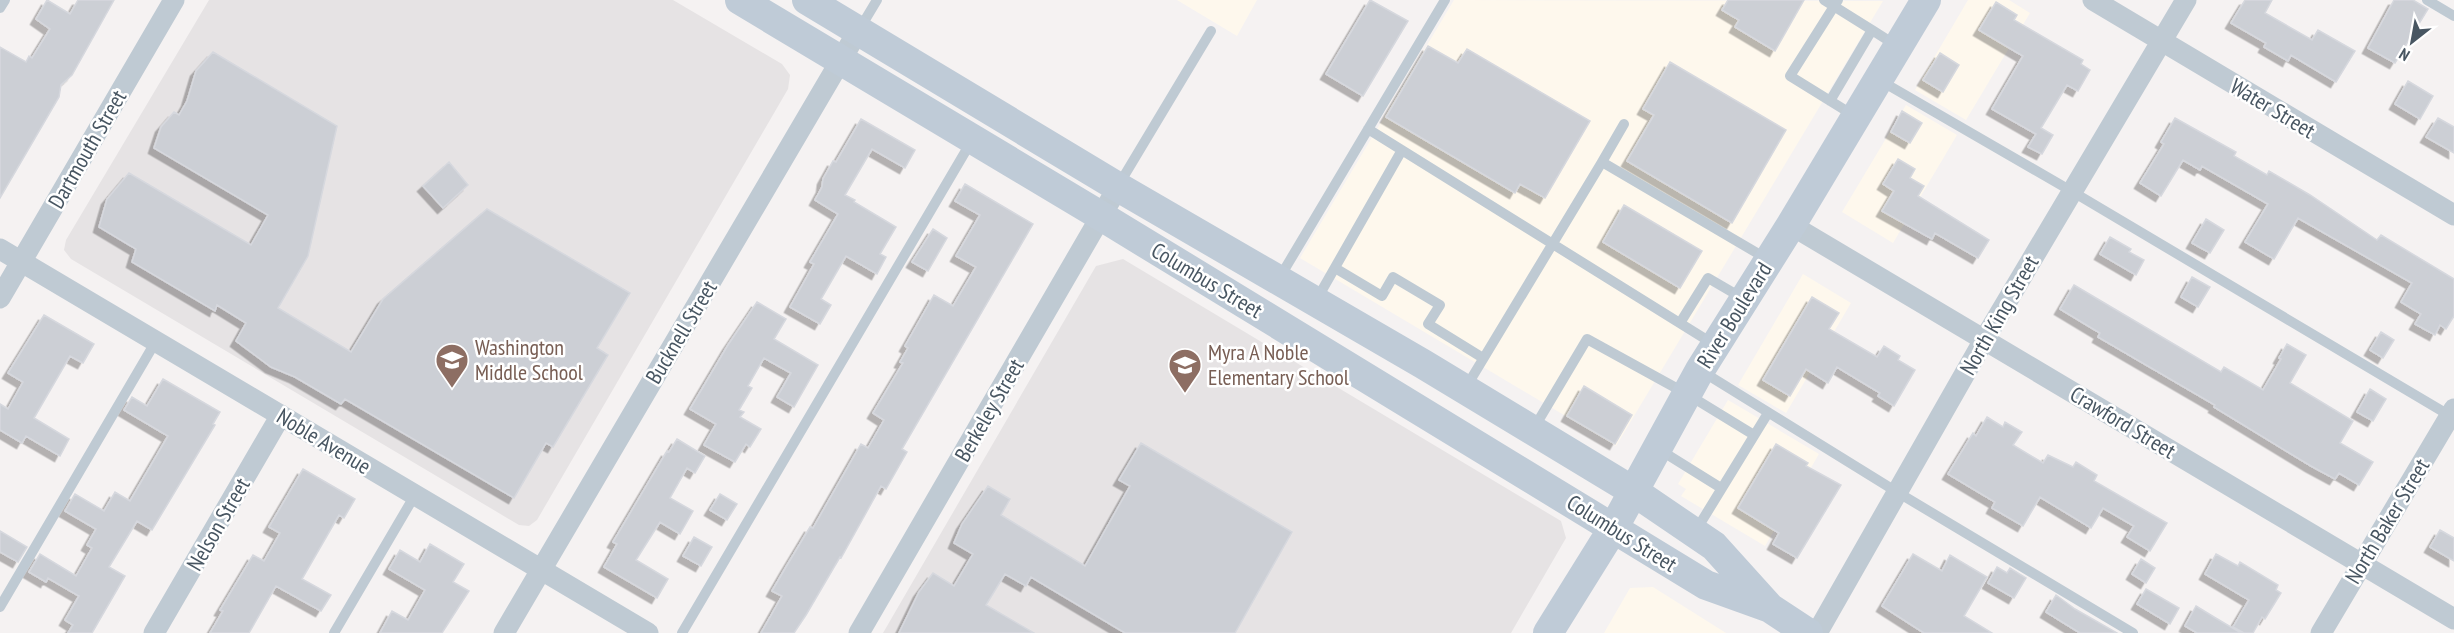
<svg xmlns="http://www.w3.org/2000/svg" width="2454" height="633" viewBox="0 0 2454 633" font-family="'PT Sans Narrow',sans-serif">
<defs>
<filter id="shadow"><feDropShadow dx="-5.5" dy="5.5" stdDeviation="0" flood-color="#0004"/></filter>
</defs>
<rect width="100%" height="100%" fill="#f5f2f2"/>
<path fill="#fef8ed" d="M1177,0h80l-20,36z
M1454,0l429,1 -267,445 -316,-188z
M1968,0h41l21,13 -64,107 -51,-30z
M1906,105l51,30 -64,108 -51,-31z
M1803,274l48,29 -65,110 -48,-28z
M1728,400l91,54 -54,92 -84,-50 5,-7 -8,-5z
M1653,587l73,46h-122l26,-45z"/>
<path fill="#e6e3e4" d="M209,0h464l109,64 8,11 -2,14 -251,431 -8,6 -10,-1 -448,-266 -7,-9 2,-10z
M1123,259l438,262 5,17 -55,95h-628l213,-367z"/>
<path fill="#cccfd5" stroke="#d6d8de" stroke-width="1.5" filter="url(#shadow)" d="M47,0l23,14 8,-14h36l-42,75 -11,10 -2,12 -59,101v-151l26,15 3,-6 3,2 18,-29 -14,-10z
M1370,0l38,21 -45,75 -37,-22z
M1728,0h76l-29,51 -40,-24 4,-7 -17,-10z
M2245,0h27l-7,13 47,27 6,-10 37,21 -19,31 -45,-27 -3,6 -24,-14 2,-4 -35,-20z
M2394,0h19l15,9 -33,54 -27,-15z
M1996,2l21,13 -3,5 69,40 -2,4 9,6 -12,21 -11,-6 -26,43 12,7 -11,19 -14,-7 8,-13 -44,-25 31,-53 -44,-26z
M1428,46l30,17 9,-14 123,72 -45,77 -25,-14 -5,9 -129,-76z
M213,52l124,74 -29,130 -30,52 73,44 32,-53 104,-90 143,84 -33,55 11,7 -55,92 -7,-4 -32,55 -169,-99 -4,5 -46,-27 -24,-10 -35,-26 10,-18 -29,-18 -2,6 -83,-49 4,-13 -37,-22 8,-28 22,-26 122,72 17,-30 -114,-67 7,-21 13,-15 5,3 8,-14 9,-30z
M1940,53l19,12 -16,27 -20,-12z
M1670,62l116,68 -54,93 -105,-62 27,-46 -11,-6z
M2408,81l25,15 -13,23 -25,-15z
M1902,111l20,12 -12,20 -19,-11z
M2175,118l61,34 -2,4 33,19 2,-4 41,24 67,45 4,-5 73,44v37l-8,13 -6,-4 -5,10 -20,-11 6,-10 -20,-12 11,-19 -114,-65 -24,41 -29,-17 23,-38 -66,-38 -2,4 -17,-10 -22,36 -21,-13 24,-39 -3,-2z
M2438,118l16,9v26l-28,-16z
M861,119l54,31 -10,18 -33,-19 -27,46 10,5 -1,2 42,25 -16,27 6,3 -9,17 -31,-18 -25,43 10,6 -11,19 -30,-17 24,-43 -4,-2 28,-48 -23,-14 7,-13 1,-8 10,-18 3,1z
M1898,159l17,10 -5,9 14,8 -6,10 71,44 -11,18 -43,-25 -3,6 -50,-28 12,-20 -11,-7z
M449,162l19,23 -25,23 -20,-22z
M965,184l68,40 -131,225 5,3 -21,37 -5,-3 -40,72 -1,-1 -34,58 -12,18h-33l21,-37 -10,-5 14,-24 24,-40 3,1 48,-84 7,4 16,-28 -11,-7 30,-50 -3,-1 8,-14 -3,-2 29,-51 19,11 23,-39 -20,-11 24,-41 -25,-14z
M1624,205l78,46 -22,37 -77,-46z
M2206,219l18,11 -14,23 -18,-10z
M933,229l14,9 -19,33 -16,-9z
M2110,237l21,12 -2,3 15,8 -8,15 -36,-21z
M2192,277l18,10 -12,20 -17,-10z
M2074,285l147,87 3,-5 39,23 18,-31 -2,-1 8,-14 19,11 -16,28 63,38 -13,22 33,19 -14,23 -20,-12 -4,6 -24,-13 -97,-59 1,-2 -117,-68 2,-4 -40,-24z
M1812,297l27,16 -10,16 48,28 7,-11 16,10 -2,4 17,10 -21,36 -16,-10 2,-3 -43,-26 -9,16 -22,-14 -16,27 -27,-16z
M757,302l29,17 -12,20 44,26 -24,42 -17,-10 14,-24 -27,-15 -16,28 4,2 -13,22 5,2 -4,5 21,12 -11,18 -4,-3 -11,18 -31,-17 12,-21 -26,-15 38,-64z
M44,315l50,29 -11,19 -13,-7 -36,62 35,21 -9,17 -34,-20 -4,7 -22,-13v-26l8,5 15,-27 -15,-9z
M2381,332l13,8 -11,18 -13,-8z
M163,379l57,33 -7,12 2,1 -63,105 -15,-9 -28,46 16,9 -33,57h-24l5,-8 -8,-5 14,-24 -31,-18 -2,4 -17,-10 11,-18 36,22 16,-28 -5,-3 9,-16 -31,-18 10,-17 29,17 11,-19 15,9 38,-65 -44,-26 8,-13 15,9z
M1584,386l48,29 -17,29 -48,-28z
M2370,389l16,10 -13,22 -16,-9z
M1987,417l16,10 2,-5 17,10 -9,13 30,18 5,-8 25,12 3,-5 21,13 -3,6 73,42 -17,28 -23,-14 7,-11 -31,-18 -12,20 -51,-31 -17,29 -31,-18 3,-6 -47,-28 25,-41 3,3z
M677,439l28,17 -10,17 -8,-5 -17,30 23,13 -13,23 -20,-12 -24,38 32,19 -11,19 -53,-31 13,-23 -4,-2 54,-91 2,1z
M1141,443l151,89 -57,101h-110l-94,-56 -5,9 -21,-12 -19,31 48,28h-135l20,-41 14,-19 21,13 19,-32 -19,-11 8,-19 26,-38 22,13 -9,16 84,51 45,-80 -11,-6z
M1776,444l32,19 -2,3 35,19 -44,73 -24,-14 6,-11 -41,-25z
M303,469l52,30 -11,19 -5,-3 -37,64 29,16 -10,16 -45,-25 -27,47h-39l13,-22 -3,-1 33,-55 11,6 16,-28 -11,-6z
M720,494l17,10 -10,16 -17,-10z
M2440,530l14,8v23l-24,-14z
M0,531l27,16 -9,15 -18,-10z
M694,537l18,10 -11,19 -18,-10z
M430,544l34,20 -11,18 16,9 -27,42h-62l12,-22 16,9 17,-30 -36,-21 11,-19 20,12z
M1913,554l29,17 8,-16 37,22 -23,39 28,17h-68l-42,-27z
M2216,554l22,12 2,-4 38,23 -2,5 5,3 -16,26 -3,-2 -9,16h-9l-11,-6 16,-27 -44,-26z
M2141,559l14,9 -9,15 -14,-9z
M1997,567l10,6 3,-5 16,10 -12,20 -26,-15z
M2146,589l33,19 -9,16 -33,-20z
M2056,595l19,14 42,24h-37l-34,-21z
M2196,606l18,11 27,16h-44l-12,-7z"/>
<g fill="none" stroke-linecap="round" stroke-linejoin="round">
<path stroke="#bfcad3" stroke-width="10" d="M1824,0l48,30 -42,71
M1838,0l-48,76 63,39
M2427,0l27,16
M0,8l5,-8
M859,30l18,-30
M1872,30l25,16
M1881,81l192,111 379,225
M1368,129l347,216
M1602,162l22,-38
M1118,186l93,-155
M1335,268l47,28 11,-19 47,28 -12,19 55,34
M1280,277l165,-277
M1317,299l85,-149
M1680,323l28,-45 36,21
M1703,372l194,120 236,141
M1465,389l137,-227 167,98
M1534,428l53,-89 100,55 67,41
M1660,450l61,38
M1695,532l73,-119
M0,607l156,-266
M334,633l81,-138
M682,633l289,-491"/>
<path stroke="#bfcad3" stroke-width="21" d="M2093,0l361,215
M1791,225l663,394
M0,249l648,384
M0,298l174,-298
M154,633l127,-218
M504,633l354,-602
M859,633l259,-446
M1817,633l167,-293 202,-340
M2321,633l133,-224"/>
<path stroke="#bfcbd7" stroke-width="30" d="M740,0l361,216 605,369 64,23
M807,0l311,187 305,177 210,127 81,55 56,62 38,25
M1548,633l66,-106 86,-157 91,-145 135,-225"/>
</g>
<defs>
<g id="school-pin" transform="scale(1.725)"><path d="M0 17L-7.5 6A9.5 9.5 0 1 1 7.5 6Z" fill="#8d6e63" stroke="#fff"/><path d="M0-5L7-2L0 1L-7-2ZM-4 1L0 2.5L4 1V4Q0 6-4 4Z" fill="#fff"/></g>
</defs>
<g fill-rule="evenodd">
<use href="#school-pin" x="452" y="360"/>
<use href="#school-pin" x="1185" y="365"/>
</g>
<g text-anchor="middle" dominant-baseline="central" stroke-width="5" stroke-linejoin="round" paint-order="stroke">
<g font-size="22" fill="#485662" stroke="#fff">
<text transform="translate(2273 108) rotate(31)">Water Street</text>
<text transform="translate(87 149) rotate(-60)">Dartmouth Street</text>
<text transform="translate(1207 280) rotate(31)">Columbus Street</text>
<text transform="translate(1734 315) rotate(-58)">River Boulevard</text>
<text transform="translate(1999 315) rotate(-60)">North King Street</text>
<text transform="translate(681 332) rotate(-59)">Bucknell Street</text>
<text transform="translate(989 410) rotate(-60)">Berkeley Street</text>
<text transform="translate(2123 422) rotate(31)">Crawford Street</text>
<text transform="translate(324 441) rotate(31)">Noble Avenue</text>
<text transform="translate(2387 521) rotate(-59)">North Baker Street</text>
<text transform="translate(218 524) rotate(-60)">Nelson Street</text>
<text transform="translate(1622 533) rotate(32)">Columbus Street</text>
</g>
<g font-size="22" fill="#785e54" stroke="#fff" text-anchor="start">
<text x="475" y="347">Washington<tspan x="475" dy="25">Middle School</tspan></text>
<text x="1208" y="352">Myra A Noble<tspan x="1208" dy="25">Elementary School</tspan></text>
</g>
</g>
<g transform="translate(2412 42) rotate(211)" stroke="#ffffff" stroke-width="4.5" paint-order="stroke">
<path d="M0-4.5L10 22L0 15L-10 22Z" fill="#485662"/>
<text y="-9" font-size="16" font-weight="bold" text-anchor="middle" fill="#485662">N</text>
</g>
</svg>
